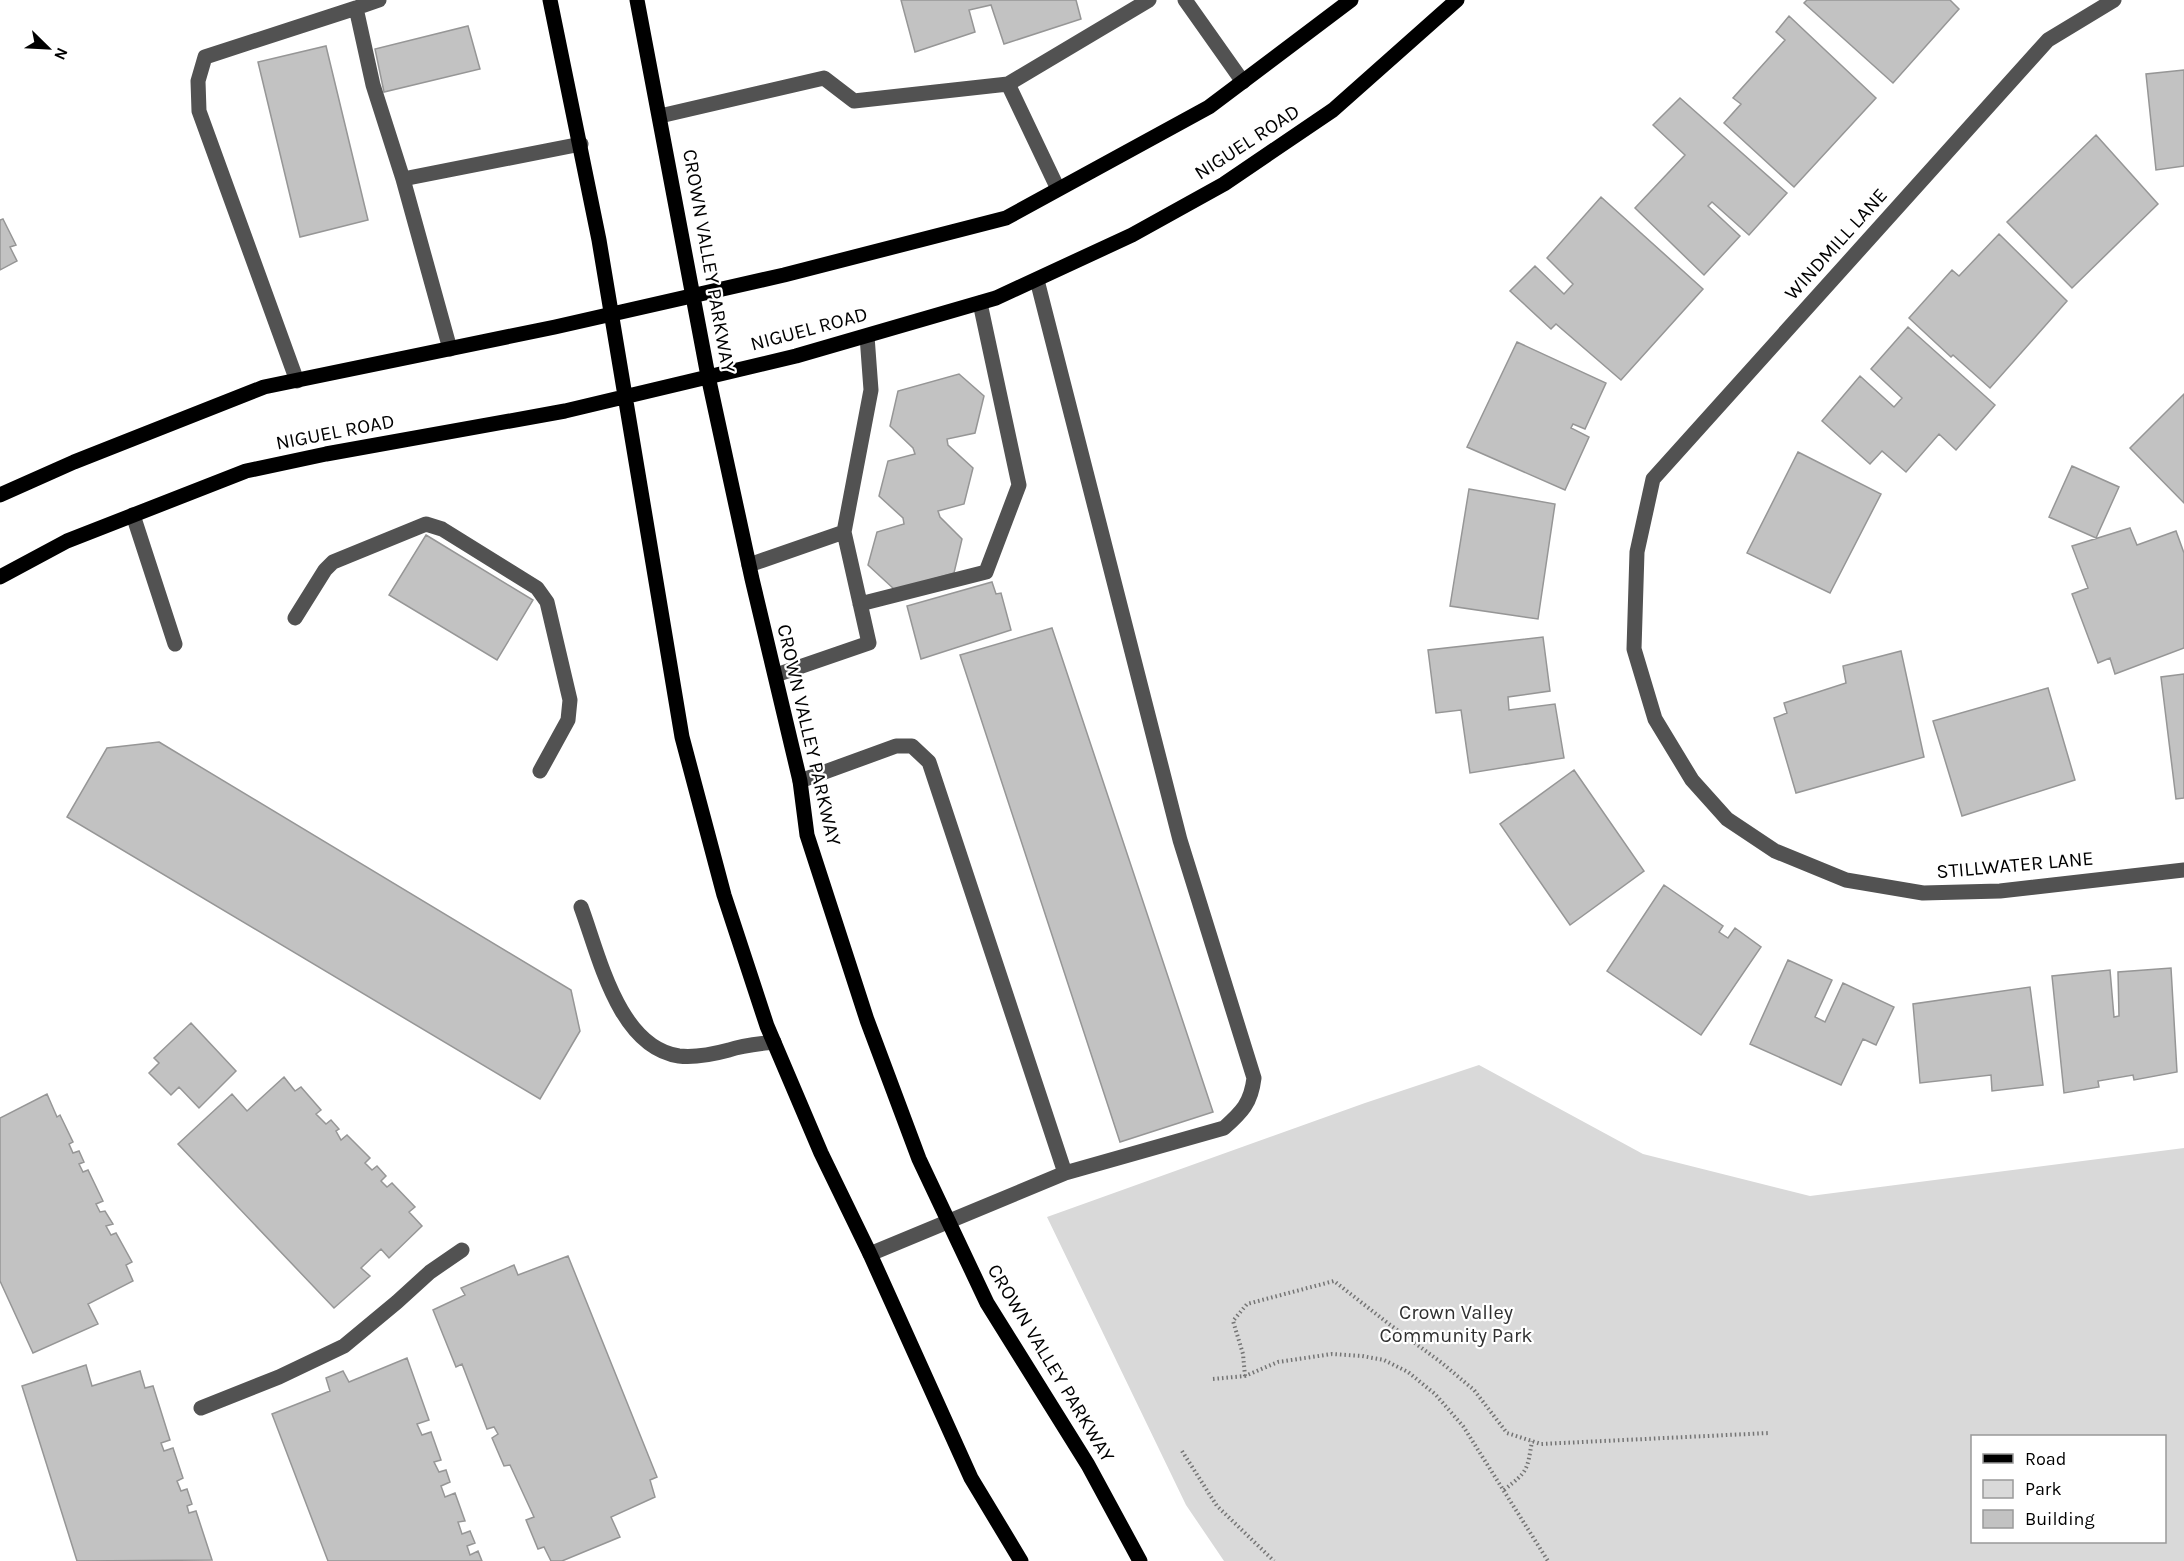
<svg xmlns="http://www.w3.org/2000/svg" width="2184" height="1561" viewBox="0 0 2184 1561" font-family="Karla,sans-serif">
<rect width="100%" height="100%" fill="#fff"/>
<path fill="#d9d9d9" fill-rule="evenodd" d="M1479,1065l164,89 167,42 374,-48v413h-960l-38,-56 -139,-288 318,-114zM2164,1436v106h-192v-106z"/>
<path fill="#c2c2c2" stroke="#969696" stroke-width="1.5" d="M901,0h175l5,19 -77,25 -13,-39 -22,5 6,22 -60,20z
M1807,0h143l9,9 -66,74 -89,-80z
M1789,16l87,82 -82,89 -70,-64 17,-19 -8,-6 52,-58 -9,-8z
M468,26l12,43 -96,23 -9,-43z
M326,46l42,174 -68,17 -42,-175z
M2184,70v96l-28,4 -10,-96z
M1680,98l107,95 -38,42 -37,-33 -4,4 32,30 -36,39 -69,-67 50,-53 -32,-30z
M2096,135l62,69 -86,84 -65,-66z
M1601,197l102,92 -82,91 -65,-56 -5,5 -41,-38 25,-25 29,28 9,-10 -26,-26z
M3,219l13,26 -6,2 7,14 -17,9v-50z
M1999,234l68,67 -77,87 -37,-33 -2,2 -42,-39 43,-48 7,6z
M1908,327l87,78 -39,45 -17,-16 -33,38 -24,-21 -12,13 -48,-43 38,-45 34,31 8,-9 -31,-29z
M1517,342l89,41 -21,46 -12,-5 -2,4 18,9 -24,53 -98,-43z
M959,374l25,22 -9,37 -28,6 1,6 25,23 -9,36 -26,7 2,6 22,22 -8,34 -59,17 -27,-25 9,-33 27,-8 -1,-6 -24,-22 9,-35 27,-7 -2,-6 -23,-22 8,-35z
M2184,394v109l-54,-55z
M1798,452l83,42 -51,99 -83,-40z
M2072,466l47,21 -23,51 -47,-21z
M1469,489l86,15 -17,115 -88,-13z
M2130,528l7,17 39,-14 8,22v95l-69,26 -5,-16 -12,5 -26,-69 16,-6 -16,-42z
M426,535l107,65 -36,60 -108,-65z
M992,582l4,12 5,-1 10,37 -90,29 -14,-53z
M1052,628l161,484 -93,30 -160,-487z
M1543,637l7,54 -42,6 1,13 46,-6 9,54 -94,15 -9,-63 -25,3 -8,-63z
M1901,651l23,106 -128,36 -22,-75 13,-5 -3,-10 62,-20 -3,-17z
M2184,674v124l-8,1 -15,-122z
M2048,688l27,92 -113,36 -29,-95z
M159,742l412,248 9,41 -40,68 -473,-282 40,-69z
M1574,770l70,101 -74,54 -70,-101z
M1664,885l59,41 -4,6 9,6 7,-10 26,19 -60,88 -94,-64z
M1788,960l44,20 -17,37 10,5 18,-39 51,24 -18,38 -13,-6 -22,46 -91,-41z
M2171,968l6,104 -43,8 -1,-5 -35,6 1,6 -35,6 -12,-117 58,-6 4,47 5,-1 -1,-44z
M2030,987l13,98 -51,6 -1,-16 -71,8 -7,-79z
M191,1023l45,48 -37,37 -20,-21 -8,8 -22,-22 10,-10 -5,-5z
M284,1077l11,14 6,-4 20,23 -5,4 10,10 5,-4 8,9 -3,2 5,9 6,-5 23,23 -5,5 7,7 5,-4 9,10 -5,5 6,6 5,-4 23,24 -6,5 13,14 -33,32 -8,-9 -20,19 9,8 -36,32 -156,-164 54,-50 15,17z
M47,1094l10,23 3,-2 13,27 -4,2 4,9 6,-2 5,11 -5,2 4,8 5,-2 15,31 -7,3 4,8 5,-1 8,13 -7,2 5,9 5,-2 16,29 -6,3 7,16 -45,23 10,20 -65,29 -33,-72v-163z
M568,1256l89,221 -7,3 5,17 -44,20 9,20 -58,24h-11l-7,-14 -6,2 -12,-29 8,-3 -24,-52 -6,1 -12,-28 6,-4 -4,-7 -7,2 -25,-65 -6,3 -23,-57 32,-15 -4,-7 53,-23 4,10z
M407,1358l22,62 -12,4 5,11 9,-3 10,28 -7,2 5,10 7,-2 4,12 -9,4 4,11 10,-4 10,28 -7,1 4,12 8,-3 5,12 -8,3 3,9 8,-4 4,10h-154l-56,-147 58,-23 -4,-13 17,-7 6,11z
M86,1365l6,21 48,-15 5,17 8,-2 17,54 -9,3 3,8 9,-3 10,30 -6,3 4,10 6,-2 5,15 -5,2 2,7 7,-2 16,49 -135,1 -55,-175z"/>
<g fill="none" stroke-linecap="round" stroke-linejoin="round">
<path stroke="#747474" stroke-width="4" stroke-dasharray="1.5 3" stroke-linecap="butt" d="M1245,1376l-2,-22 -10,-33 14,-17 87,-23 55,43 53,39 32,27 33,43 34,11 228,-11
M1213,1379l32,-3 33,-14 54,-8 30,2 22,4 24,12 27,22 28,32 85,135
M1182,1451l35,55 57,55
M1504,1490c24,-19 23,-19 28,-49"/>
<path stroke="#525252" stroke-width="15" d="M379,0l-23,8 17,77 30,94
M1185,0l58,82
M2114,0l-66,40 -395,439 -16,73 -3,97 21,70 37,61 35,39 48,32 71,29 77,13 77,-2 184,-21
M1008,84l141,-84
M660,116l164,-38 30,23 154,-17 50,105
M450,349l-47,-170 178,-35
M297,381l-98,-270 -1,-30 7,-24 151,-49
M133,515l42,129
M749,565l95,-33 27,-142 -4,-54
M860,604l126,-32 33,-87 -39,-182
M295,618l30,-48 8,-8 93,-38 16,5 95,59 10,14 23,98 -2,20 -28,51
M776,675l93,-32 -25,-111
M800,781l96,-35h16l17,16 136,411
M581,907c18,48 37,140 98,149 16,2 35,-2 50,-6 14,-5 30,-6 45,-8
M870,1254l195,-81 159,-45c18,-16 27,-25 30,-50l-74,-238 -143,-560
M201,1408l78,-31 65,-31 53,-44 33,-30 32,-22"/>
<path stroke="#000" stroke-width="15" d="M550,0l49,240 83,497 42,158 43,131 54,127 49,101 101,224 50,83
M637,0l71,376 44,203 48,202 7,54 60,185 52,139 68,144 101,162 52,96
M0,495l74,-33 190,-75 291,-60 229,-52 222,-57 203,-111 142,-107
M0,577l67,-36 179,-70 80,-17 239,-43 231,-55 200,-58 136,-63 92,-51 109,-74 124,-110"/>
</g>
<g text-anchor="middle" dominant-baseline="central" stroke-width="4.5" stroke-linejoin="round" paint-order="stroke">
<g font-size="20" fill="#000" stroke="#fff">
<text transform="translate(1247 142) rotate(-33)">NIGUEL ROAD</text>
<text transform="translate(1836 244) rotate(-48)">WINDMILL LANE</text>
<text transform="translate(709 261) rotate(80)">CROWN VALLEY PARKWAY</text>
<text transform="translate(809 329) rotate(-15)">NIGUEL ROAD</text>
<text transform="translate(335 432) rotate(-11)">NIGUEL ROAD</text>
<text transform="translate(809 735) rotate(77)">CROWN VALLEY PARKWAY</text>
<text transform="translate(2015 865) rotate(-5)">STILLWATER LANE</text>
<text transform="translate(1051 1363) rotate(59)">CROWN VALLEY PARKWAY</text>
</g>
<g font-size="20" fill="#303030" stroke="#fff">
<text x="1456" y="1312">Crown Valley<tspan x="1456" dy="23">Community Park</tspan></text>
</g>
</g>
<rect x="1971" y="1435" width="195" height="108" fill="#ffffff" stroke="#999999" stroke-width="1.5"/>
<rect x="1983" y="1454" width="30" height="9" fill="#000000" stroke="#999999" stroke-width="1.5"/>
<text x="2025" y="1465" font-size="18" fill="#000000">Road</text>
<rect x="1983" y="1480" width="30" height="18" fill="#d9d9d9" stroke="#999999" stroke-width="1.5"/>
<text x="2025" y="1495" font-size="18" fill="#000000">Park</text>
<rect x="1983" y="1510" width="30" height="18" fill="#c2c2c2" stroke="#999999" stroke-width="1.5"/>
<text x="2025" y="1525" font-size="18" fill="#000000">Building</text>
<g transform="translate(48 48) rotate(114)" stroke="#ffffff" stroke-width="4.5" paint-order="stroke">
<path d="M0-4.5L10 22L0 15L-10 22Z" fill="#000000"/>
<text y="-9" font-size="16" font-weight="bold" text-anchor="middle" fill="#000000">N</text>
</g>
</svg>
